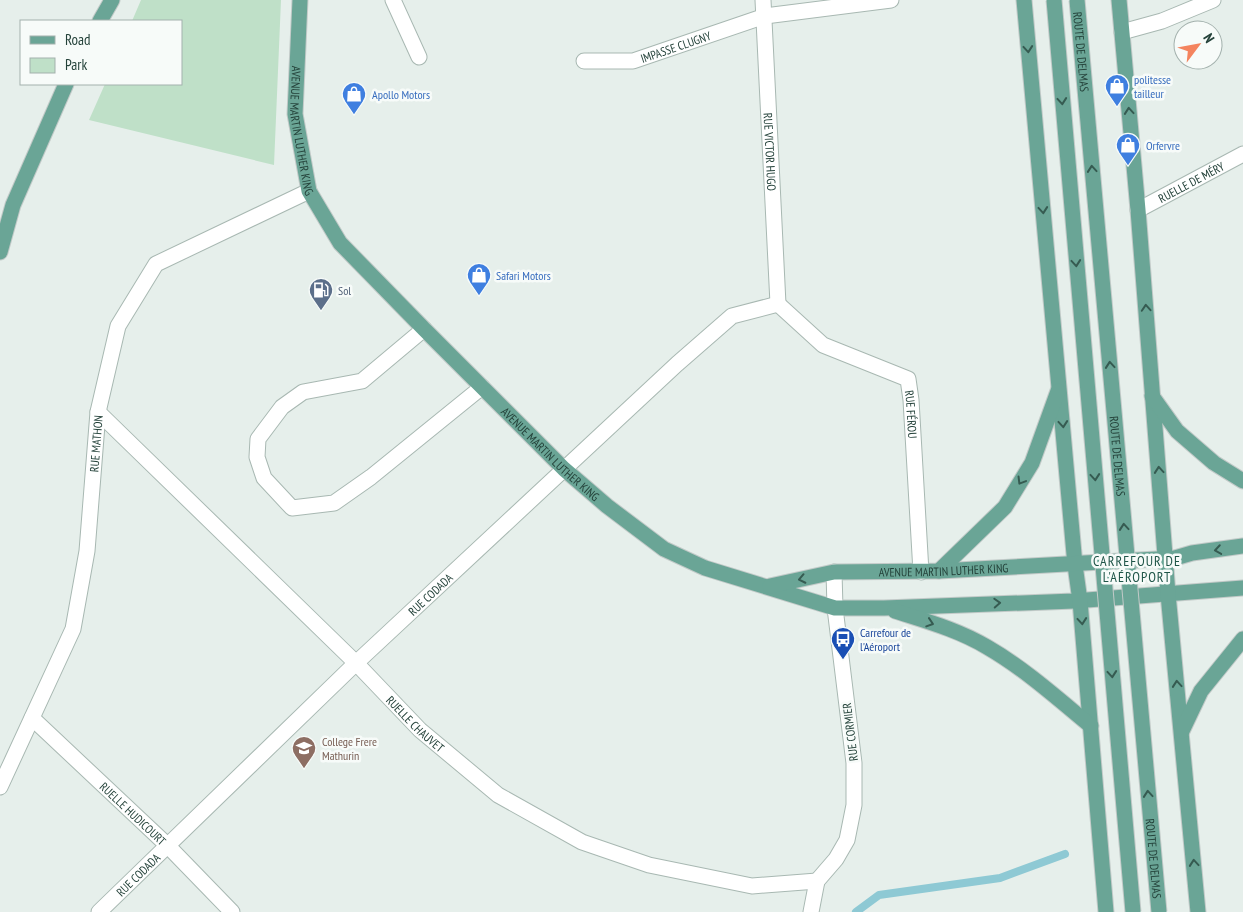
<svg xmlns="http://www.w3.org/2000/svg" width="1243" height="912" viewBox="0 0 1243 912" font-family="'PT Sans Narrow',sans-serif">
<rect width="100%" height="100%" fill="#e6efeb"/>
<path fill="#bfe0c8" d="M141,0h140l-7,165 -185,-45 16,-36h76v-63h-49z"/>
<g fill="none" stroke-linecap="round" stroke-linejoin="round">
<path stroke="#8ec9d4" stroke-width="8" d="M856,912l23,-17 121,-17 65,-24"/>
<g stroke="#a8b8b2" stroke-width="17">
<g id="minor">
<path d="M393,0l26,57"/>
<path id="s1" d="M763,0l15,304"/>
<path d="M1122,32l40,-11 51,-21"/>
<path id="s2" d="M584,61h49l132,-45 126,-16"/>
<path id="s3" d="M1138,210l105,-56"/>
<path id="s4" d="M778,304l45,41 85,34 3,21 10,172"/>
<path d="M424,329l-62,52 -59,11 -21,15 -24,32 -1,18 7,21 28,30 42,-5 37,-26 111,-90"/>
<path id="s5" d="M98,412l258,251 64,67 78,65 84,47 67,23 103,21 65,-5"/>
<path id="s6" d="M32,718l135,127 65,67"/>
<path id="s7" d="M0,787l73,-158 14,-78 11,-139 20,-86 38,-62 153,-73"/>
<path d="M817,881l19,-22 11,-19 7,-35v-42l-19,-155 -1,-36"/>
<path id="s8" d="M99,912l257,-249 321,-299 55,-48 46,-12"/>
<path d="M811,912l6,-31"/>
</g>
</g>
<g stroke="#c2cac8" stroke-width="17">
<g id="major">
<path id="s9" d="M300,0l-5,114 14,77 31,52 84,86 140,140 43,37 57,43 41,19 130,40h49l190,-7 169,-13"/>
<path d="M1024,0l51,565 5,36 26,311"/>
<path d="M1119,0l19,210 30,384 30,318"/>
<path d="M100,21l12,-21"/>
<path d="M0,252l13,-47 53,-121"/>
<path d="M1152,396l25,35 37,32 29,18"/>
<path d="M939,571l66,-64 27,-44 26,-72"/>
<path id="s10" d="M770,586l64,-14 105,-1 236,-13 17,-5 51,-7"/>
<path d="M895,611c31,10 64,19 92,36 38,22 70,51 104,79"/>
<path d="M1182,731l19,-40 42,-52"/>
</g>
</g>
<use href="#minor" stroke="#fff" stroke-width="15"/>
<use href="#major" stroke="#6aa596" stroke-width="15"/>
<g stroke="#c2cac8" stroke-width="17" stroke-linecap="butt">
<g id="major-bridge">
<path d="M1054,0l79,912"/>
<path id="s11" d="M1077,0l82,912"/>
</g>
</g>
<use href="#major-bridge" stroke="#6aa596" stroke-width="15"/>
</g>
<defs><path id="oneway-chevron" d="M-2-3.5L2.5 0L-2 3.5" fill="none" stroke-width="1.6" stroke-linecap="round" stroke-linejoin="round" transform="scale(1.25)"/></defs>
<g stroke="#365b51">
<use href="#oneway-chevron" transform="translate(1028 49) rotate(85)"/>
<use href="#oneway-chevron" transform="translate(1062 101) rotate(85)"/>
<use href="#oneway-chevron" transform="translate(1129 111) rotate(-95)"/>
<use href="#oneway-chevron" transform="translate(1092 169) rotate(-95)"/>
<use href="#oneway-chevron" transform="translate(1043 210) rotate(85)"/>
<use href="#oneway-chevron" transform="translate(1076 263) rotate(85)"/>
<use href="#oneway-chevron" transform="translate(1146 308) rotate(-94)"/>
<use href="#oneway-chevron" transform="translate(1110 365) rotate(-95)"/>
<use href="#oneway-chevron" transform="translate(1063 424) rotate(85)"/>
<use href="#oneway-chevron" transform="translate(1159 470) rotate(-95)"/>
<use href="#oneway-chevron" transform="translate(1095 477) rotate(85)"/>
<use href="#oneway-chevron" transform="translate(1021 481) rotate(121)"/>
<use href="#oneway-chevron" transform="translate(1124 527) rotate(-95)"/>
<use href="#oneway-chevron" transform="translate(1218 550) rotate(171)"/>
<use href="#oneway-chevron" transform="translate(802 579) rotate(168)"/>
<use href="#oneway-chevron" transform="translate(997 603) rotate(-3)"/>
<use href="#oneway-chevron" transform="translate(1082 621) rotate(85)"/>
<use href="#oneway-chevron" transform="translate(930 623) rotate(18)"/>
<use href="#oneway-chevron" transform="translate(1112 674) rotate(85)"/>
<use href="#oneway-chevron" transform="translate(1177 684) rotate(-95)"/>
<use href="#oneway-chevron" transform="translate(1148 794) rotate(-95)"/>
<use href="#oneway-chevron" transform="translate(1194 863) rotate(-95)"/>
</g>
<defs>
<g id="shop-pin" transform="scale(1.25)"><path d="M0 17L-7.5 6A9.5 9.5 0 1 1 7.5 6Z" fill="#3f7fe0" stroke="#f7fbf9"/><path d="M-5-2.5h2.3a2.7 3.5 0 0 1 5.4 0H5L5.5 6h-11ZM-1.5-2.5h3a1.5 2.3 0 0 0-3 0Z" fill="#fff"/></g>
<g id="fuel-pin" transform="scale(1.25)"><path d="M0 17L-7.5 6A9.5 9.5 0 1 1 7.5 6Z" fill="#5c6f8a" stroke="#f7fbf9"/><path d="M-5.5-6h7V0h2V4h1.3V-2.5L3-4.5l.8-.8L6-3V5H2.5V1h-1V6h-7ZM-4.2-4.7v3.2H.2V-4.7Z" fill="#fff"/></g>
<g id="bus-pin" transform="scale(1.25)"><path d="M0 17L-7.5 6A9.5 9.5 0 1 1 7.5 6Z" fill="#1a4fb4" stroke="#f7fbf9"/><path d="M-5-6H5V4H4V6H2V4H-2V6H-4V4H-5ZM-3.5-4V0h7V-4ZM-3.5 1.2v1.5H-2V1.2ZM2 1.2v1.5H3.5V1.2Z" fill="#fff"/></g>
<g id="school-pin" transform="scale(1.25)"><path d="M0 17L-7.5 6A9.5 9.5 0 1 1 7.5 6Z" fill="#8d6e63" stroke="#f7fbf9"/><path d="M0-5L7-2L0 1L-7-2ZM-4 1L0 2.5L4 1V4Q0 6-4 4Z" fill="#fff"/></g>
</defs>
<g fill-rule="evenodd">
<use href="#shop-pin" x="1117" y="86"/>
<use href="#shop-pin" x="354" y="94"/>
<use href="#shop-pin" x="1128" y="145"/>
<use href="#shop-pin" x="479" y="275"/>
<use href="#fuel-pin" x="321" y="290"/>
<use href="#bus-pin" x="843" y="639"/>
<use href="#school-pin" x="304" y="748"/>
</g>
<g text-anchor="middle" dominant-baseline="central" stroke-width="5" stroke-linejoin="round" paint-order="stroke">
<g font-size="12" fill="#24423a" stroke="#f7fbf9">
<text stroke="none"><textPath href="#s2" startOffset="94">IMPASSE CLUGNY</textPath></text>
<text stroke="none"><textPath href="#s11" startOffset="52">ROUTE DE DELMAS</textPath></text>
<text stroke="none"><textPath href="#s9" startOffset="131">AVENUE MARTIN LUTHER KING</textPath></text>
<text stroke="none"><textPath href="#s1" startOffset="152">RUE VICTOR HUGO</textPath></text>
<text stroke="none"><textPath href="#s3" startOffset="60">RUELLE DE MÉRY</textPath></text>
<text stroke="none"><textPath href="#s4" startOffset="188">RUE FÉROU</textPath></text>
<text stroke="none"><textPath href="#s7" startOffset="361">RUE MATHON</textPath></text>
<text stroke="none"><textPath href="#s9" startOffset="551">AVENUE MARTIN LUTHER KING</textPath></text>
<text stroke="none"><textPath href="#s11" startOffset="458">ROUTE DE DELMAS</textPath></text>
<text stroke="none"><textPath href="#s10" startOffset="175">AVENUE MARTIN LUTHER KING</textPath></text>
<text stroke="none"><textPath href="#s8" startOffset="459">RUE CODADA</textPath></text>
<text stroke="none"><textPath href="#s5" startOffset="445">RUELLE CHAUVET</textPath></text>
<text transform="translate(850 732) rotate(-97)">RUE CORMIER</text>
<text stroke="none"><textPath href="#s6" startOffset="139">RUELLE HUDICOURT</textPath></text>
<text stroke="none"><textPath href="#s11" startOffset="862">ROUTE DE DELMAS</textPath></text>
<text stroke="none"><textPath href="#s8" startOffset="54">RUE CODADA</textPath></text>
</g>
<g font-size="12" fill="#366cbe" stroke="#f7fbf9" text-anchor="start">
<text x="1134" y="79">politesse<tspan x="1134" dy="14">tailleur</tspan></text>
<text x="372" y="94">Apollo Motors</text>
<text x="1146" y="145">Orfervre</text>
<text x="496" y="275">Safari Motors</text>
</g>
<g font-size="12" fill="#4e5e75" stroke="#f7fbf9" text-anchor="start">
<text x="338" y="290">Sol</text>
</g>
<g font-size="12" fill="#164399" stroke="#f7fbf9" text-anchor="start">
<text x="860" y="632">Carrefour de<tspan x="860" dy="14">l'Aéroport</tspan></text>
</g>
<g font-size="12" fill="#785e54" stroke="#f7fbf9" text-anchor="start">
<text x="322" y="741">College Frere<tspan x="322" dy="14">Mathurin</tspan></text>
</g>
<g font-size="14" letter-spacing="1" fill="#1f5548" stroke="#f7fbf9">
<text x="1137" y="561">CARREFOUR DE<tspan x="1137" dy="16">L'AÉROPORT</tspan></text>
</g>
</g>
<rect x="20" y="20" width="162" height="65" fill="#f7fbf9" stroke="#a3b1ad"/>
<rect x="30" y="36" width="25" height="8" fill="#6aa596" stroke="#a3b1ad"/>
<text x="65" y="45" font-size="15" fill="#24423a">Road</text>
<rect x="30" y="58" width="25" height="15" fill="#bfe0c8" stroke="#a3b1ad"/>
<text x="65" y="70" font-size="15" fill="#24423a">Park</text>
<g transform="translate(1198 45) rotate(58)"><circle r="24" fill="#f7fbf9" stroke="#a3b1ad"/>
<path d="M0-4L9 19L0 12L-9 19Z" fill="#f4845f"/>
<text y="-8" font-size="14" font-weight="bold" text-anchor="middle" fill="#24423a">N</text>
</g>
</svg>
